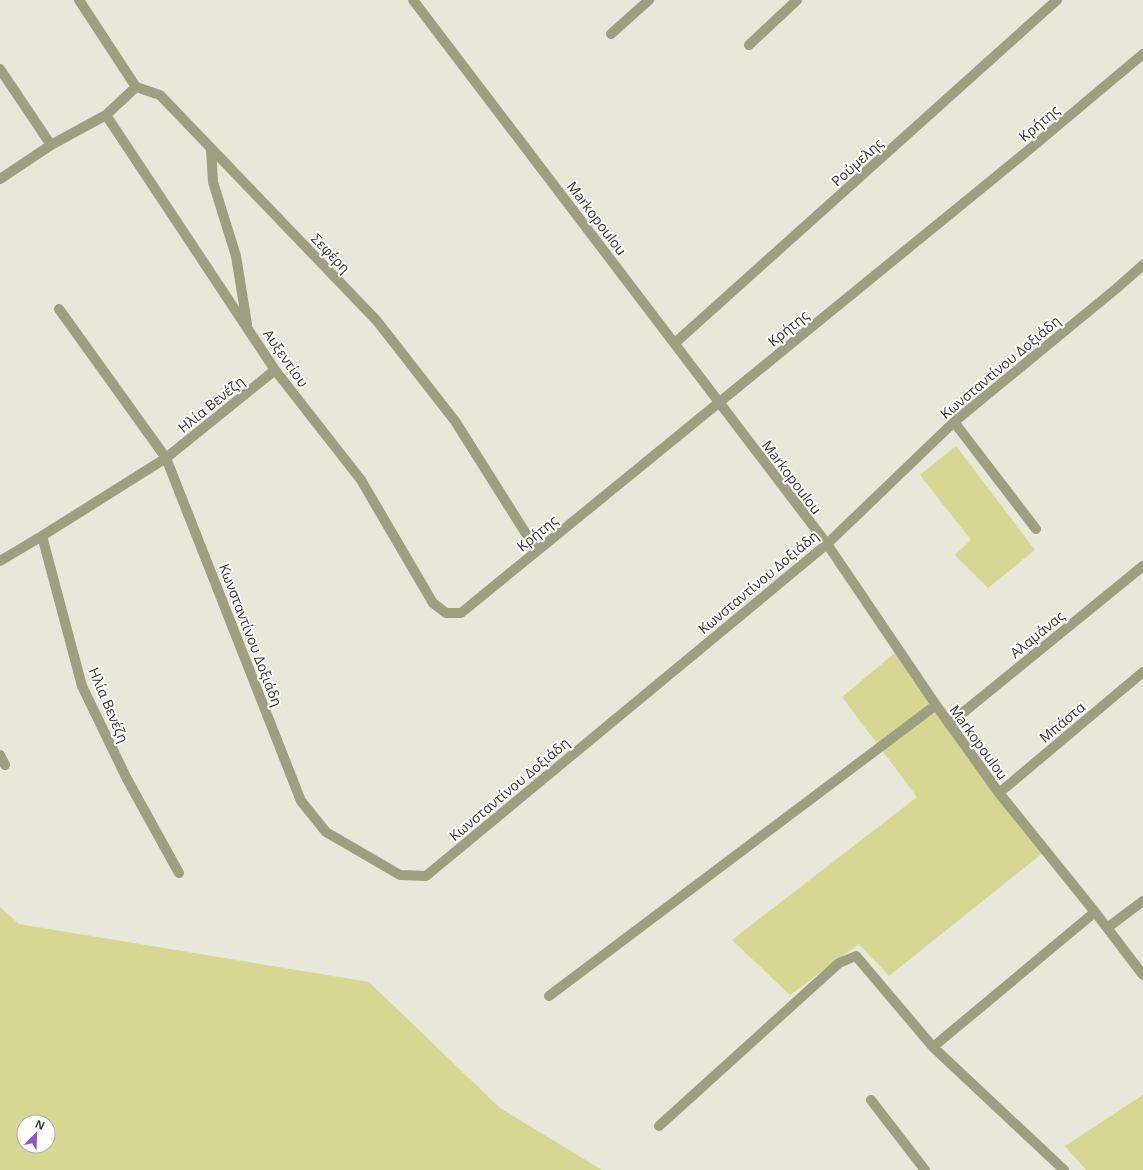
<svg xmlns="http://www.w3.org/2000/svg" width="1143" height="1170" viewBox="0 0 1143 1170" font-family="'Open Sans',sans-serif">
<rect width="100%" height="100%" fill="#e7e7da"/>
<path fill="#d7d794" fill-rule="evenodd" d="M956,446l79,104 -47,38 -33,-33 16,-15 -51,-65z
M896,652l148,200 -155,124 -30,-32 -69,51 -58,-55 185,-143 -75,-100z
M0,907l19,17 350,58 131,126 102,62h-602zM24,1122h24v24h-24z
M1143,1095v75h-57l-21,-24z"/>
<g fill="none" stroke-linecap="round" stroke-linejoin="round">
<path stroke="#9e9e80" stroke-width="10" d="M79,0l57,87 24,8 217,226 78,100 82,130
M413,0l414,544 109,161 63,88 96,119 48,63
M611,34l38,-34
M749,45l48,-45
M0,69l51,76
M106,115l169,255 86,110 72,123 13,10h15l570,-465 112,-94
M211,149l2,33 23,74 11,68
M0,179l51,-34 55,-30 30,-28
M59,309l107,149 135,343 25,31 74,43 26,1 401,-332 127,-122 163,-134 26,-23
M675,343l382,-343
M954,422l82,107
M42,536l40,150 45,93 52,94
M0,561l42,-25 124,-78 109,-88
M949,724l194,-158
M0,755l5,10
M999,793l144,-121
M1107,928l36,-27
M549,996l387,-291
M933,1047l162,-135
M871,1100l54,70
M659,1126l180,-163 17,-7 77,91 131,123"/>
</g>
<g text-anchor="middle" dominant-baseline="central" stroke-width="4" stroke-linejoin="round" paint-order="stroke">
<g font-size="14" fill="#353530" stroke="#fff">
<text transform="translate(1039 123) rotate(-40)">Κρήτης</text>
<text transform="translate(857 162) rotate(-42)">Ρούμελης</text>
<text transform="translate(597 218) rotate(53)">Markopoulou</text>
<text transform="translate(331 253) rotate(46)">Σεφέρη</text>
<text transform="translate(788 328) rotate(-39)">Κρήτης</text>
<text transform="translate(286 358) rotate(55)">Αυξεντίου</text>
<text transform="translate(1000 367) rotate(-40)">Κωνσταντίνου Δοξιάδη</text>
<text transform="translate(211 404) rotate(-39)">Ηλία Βενέζη</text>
<text transform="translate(792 477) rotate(53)">Markopoulou</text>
<text transform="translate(537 533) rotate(-39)">Κρήτης</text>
<text transform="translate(758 582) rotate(-40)">Κωνσταντίνου Δοξιάδη</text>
<text transform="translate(1037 634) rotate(-39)">Αλαμάνας</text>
<text transform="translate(251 635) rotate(69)">Κωνσταντίνου Δοξιάδη</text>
<text transform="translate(109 705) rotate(67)">Ηλία Βενέζη</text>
<text transform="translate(1062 722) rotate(-40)">Μπάστα</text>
<text transform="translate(979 742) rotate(54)">Markopoulou</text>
<text transform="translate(509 789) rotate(-40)">Κωνσταντίνου Δοξιάδη</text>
</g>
</g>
<g transform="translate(36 1134) rotate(23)"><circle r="19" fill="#ffffff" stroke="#aeaeac"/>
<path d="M0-3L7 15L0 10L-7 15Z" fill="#9352c7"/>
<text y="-6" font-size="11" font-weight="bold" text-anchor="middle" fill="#353530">N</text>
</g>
</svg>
